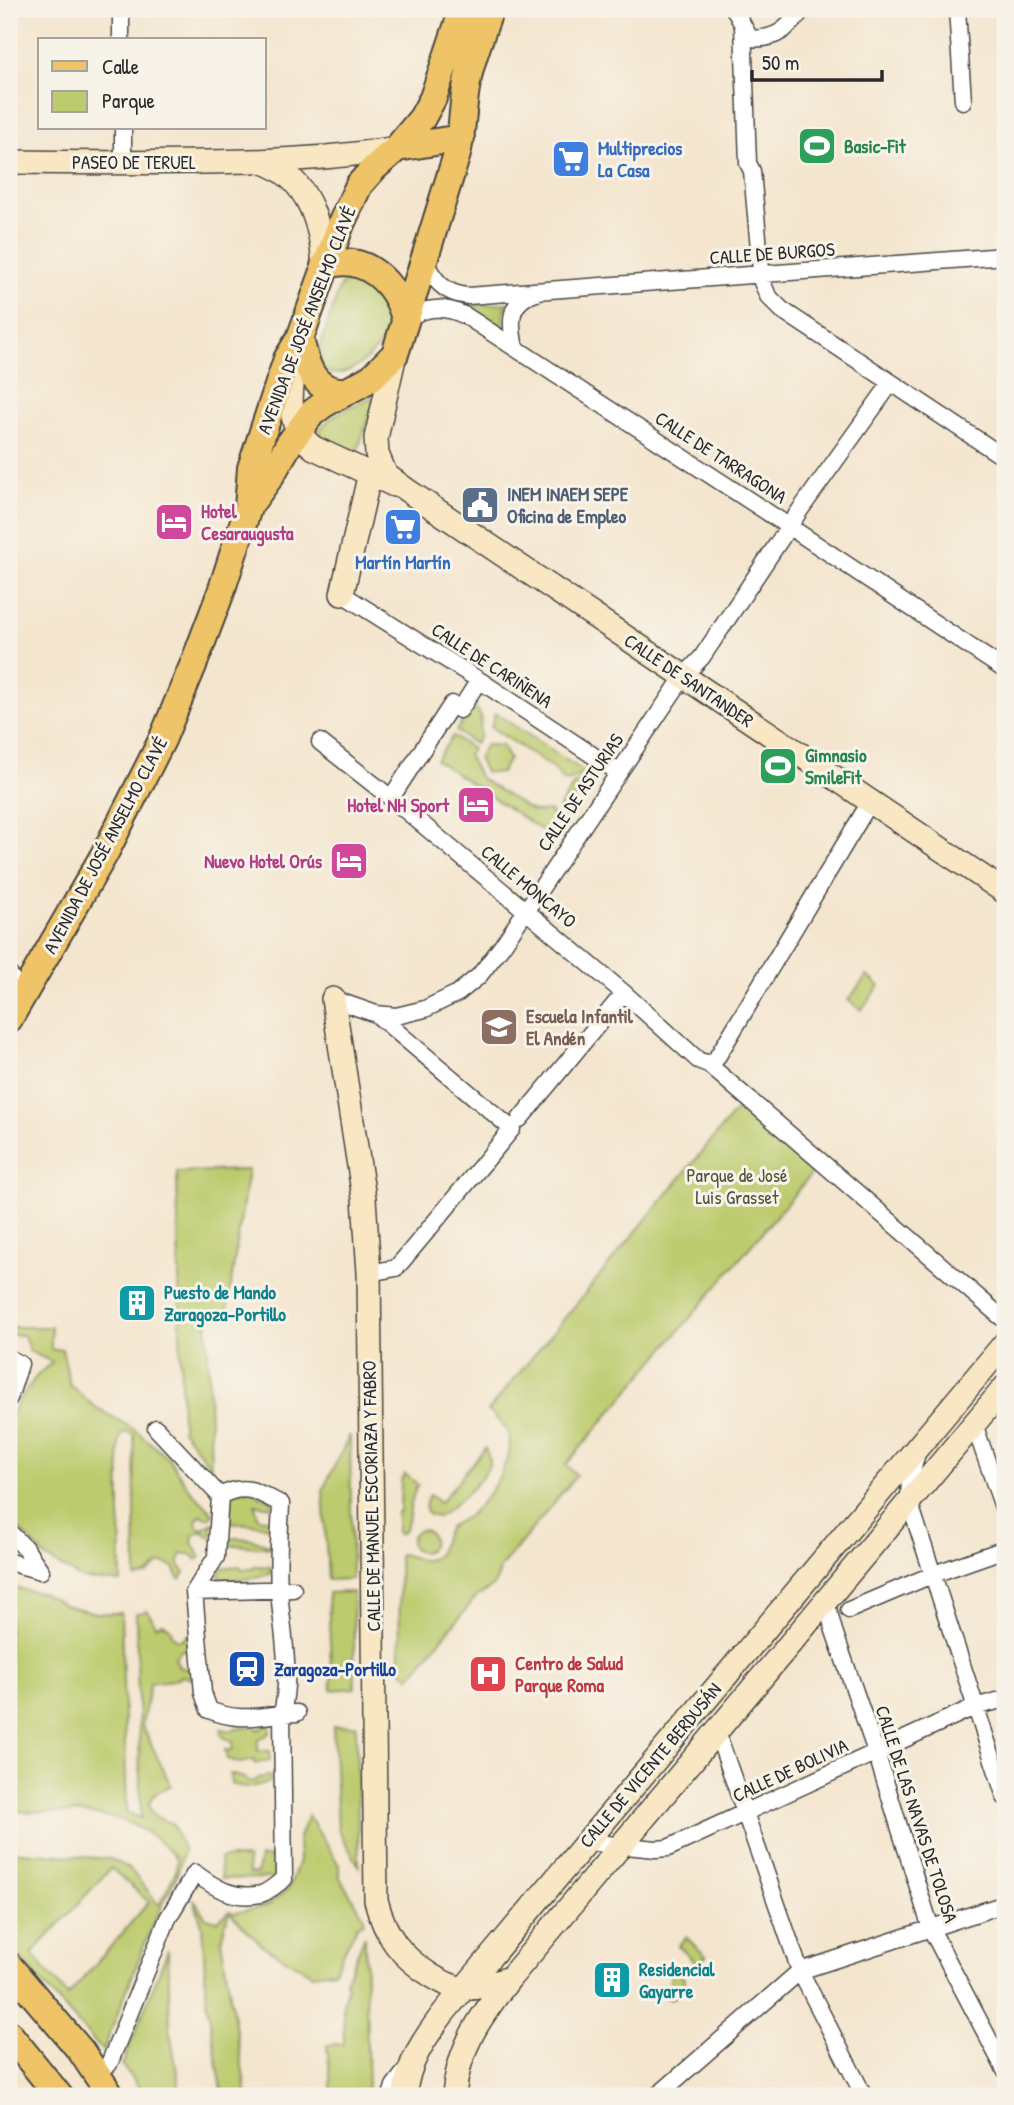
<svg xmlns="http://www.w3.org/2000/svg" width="1014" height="2105" viewBox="0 0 1014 2105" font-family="'Patrick Hand',sans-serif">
<rect width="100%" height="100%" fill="#f7f3e8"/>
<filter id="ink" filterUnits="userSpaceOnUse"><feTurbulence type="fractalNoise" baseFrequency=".0143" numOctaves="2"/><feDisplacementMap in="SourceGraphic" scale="14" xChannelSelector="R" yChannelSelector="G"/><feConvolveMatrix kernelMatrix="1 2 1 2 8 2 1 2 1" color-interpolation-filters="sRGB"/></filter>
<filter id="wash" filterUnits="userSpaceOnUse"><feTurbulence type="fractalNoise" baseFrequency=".00686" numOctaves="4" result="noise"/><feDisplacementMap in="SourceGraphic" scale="28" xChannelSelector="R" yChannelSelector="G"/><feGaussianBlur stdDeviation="1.57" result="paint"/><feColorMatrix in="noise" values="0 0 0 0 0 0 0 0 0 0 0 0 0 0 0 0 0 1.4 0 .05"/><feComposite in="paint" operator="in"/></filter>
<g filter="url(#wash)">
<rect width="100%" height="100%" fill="#f4e5ce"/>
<path fill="#bccb6d" stroke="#747b4c" stroke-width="2" fill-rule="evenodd" d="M350,281c12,2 20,8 27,18 5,6 10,16 10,25 2,31 -70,79 -68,26l21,-64z
M508,303l-5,12 2,16 -37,-25z
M372,397l3,2 -18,53c-8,-1 -18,-6 -27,-9 -34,-16 30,-40 42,-46z
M472,706c15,11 6,16 8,30l-5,8 -19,-13z
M495,713l88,58v3l-14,7 -6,-1 -8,-10 -64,-43z
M453,736l19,13 -4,6 12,23 50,32 6,2 14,-1 7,13 -8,11 -113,-75z
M486,745l16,1 7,13 -8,14 -16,-1 -7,-14z
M584,779l1,3 -23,34 -3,-8 15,-24z
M867,976l13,10 -19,24 -13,-10z
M738,1108l76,63 -248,294 11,10 -77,93c-2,15 -9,22 -23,28l-67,81 -10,-8 -1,-115c11,0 19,9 31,5 15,-5 10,-21 19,-31 5,-5 13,-8 19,-12 19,-16 51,-60 39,-85 -4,-8 -12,-14 -19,-20z
M248,1170l-22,147h-19l4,150 -29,-37 -5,-258z
M9,1327h42v23l11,-1 8,36 24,21 41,24 24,20 10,9 21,31 23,23 -1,3 -4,2 -7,-3 -5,5 1,6 5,3 11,-6 -2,15 -10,-7 -8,5 -1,7 9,14 -4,3 -6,-6h-9c-5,8 -4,12 3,18l-4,7h-2l-5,-12c-16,-7 -15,-2 -26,7 -4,2 -8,3 -12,4l-2,-143 -6,-3 -5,1 -4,7 2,142 -39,-3 -37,-22 -35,-38 -1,-100 9,-18 18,-24 16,-15 -23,-11 -5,-16h-15z
M350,1435l2,144 -24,1 -5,-91z
M485,1448c2,5 5,11 4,16 -2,13 -39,47 -52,53l-7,-2c-7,-6 -5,-13 0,-20l10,8z
M405,1474l13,11c-11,17 -6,38 -16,48l-5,1v-22l3,-1 1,-31z
M238,1490h14l8,3 -1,3 13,4v7l-17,-3 3,14 14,2 -1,7 -40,-5 -2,-15 1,-15z
M411 1541a11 11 0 1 1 22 0a11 11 0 1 1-22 0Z
M236,1538l16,1 19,7v2l-36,-3 -12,2v-7z
M240,1566l2,3h11l1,-3 17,1v7l-32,6 -20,-1 1,-11z
M9,1587l33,6 23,12 31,8h25l6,200 14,5 -5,-205 12,-2 8,15 7,-3 8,6 1,6 5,5 6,-1 4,-4 5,2v12l-11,1 -6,7 4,10 6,2 7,-2 1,12 -11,-3 -10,4 -22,3 -8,42 29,61c-13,4 -31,15 -16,30 4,4 12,5 17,7l12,28 -8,27 -25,50 -48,123 -94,-105v-95l102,8 19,10 27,34 3,1 15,-31 2,-13c-48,-58 -101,-45 -168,-49zM111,1868l38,34 -81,94 -36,-42z
M353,1592l2,96 -23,2 -4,-97z
M270,1724v9l-12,7v11h12v9l-15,4 -1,-4 -14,3 -13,-4 -2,-9 7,1 1,-9 -11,-6 -1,-7 12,2 1,-2 22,-2 1,3z
M356,1725l3,141 -21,-36 -5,-104z
M230,1774l15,4 2,3h9l2,-3 12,-2v6l-23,6 -16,-4z
M308,1815l31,50v11l25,41v6l-6,1 -24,47 -22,3 -49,-28 -34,-34 -8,28 26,156h-24l-16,-94 -5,-77 -9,-27 13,20 12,3 11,-10 5,2 33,-7 22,-18 10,-27 -1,-21z
M260,1857l18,1 -1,20 -56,1 -1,-21h27l2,16h8z
M365,1936l3,160h-36l-5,-51 17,-1 -1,-42 4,-14 -1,-9z
M686,1937l20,19 -8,9 -20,-19z
M168,1950l2,81 11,65h-36l-23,-31z
M675,1971l8,5c3,10 -3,21 -14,23l-4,-2 -1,-4 6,-9v-9z"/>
</g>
<g filter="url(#ink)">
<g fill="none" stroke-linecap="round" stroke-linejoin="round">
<g stroke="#494743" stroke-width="19">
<path id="street" d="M121,9v31
M734,9l16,29c26,3 38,-10 53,-29
M957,9l6,92
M743,26l5,137 4,8 10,111 6,14 14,14 223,148
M123,128v35
M424,260c10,20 20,34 44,36l537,-40
M405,319c22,-12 38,-14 61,-3l324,211 215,143
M515,348c-5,-24 -8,-47 21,-55
M342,594l137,86 139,92
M320,742l71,56 233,195 74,67 10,4 293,253
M391,798l61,-94 8,6 19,-30
M9,974l13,21
M333,999l43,15 136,115 -109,131 -7,8 -27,5
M376,1014l20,2 29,-7 33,-16 21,-17 23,-30 182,-270 18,-19 98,-147 91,-127
M708,1064l8,-5 154,-257
M520,1119l104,-126
M9,1358l11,6 -11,34
M974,1424l31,89
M156,1428l64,68
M917,1453l-7,26 -1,22 96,296
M9,1532l16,16 16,23
M9,1562l32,9
M194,1592l99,-3
M826,1601l8,30 42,121 55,177 74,141
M849,1610l85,-36 71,-25
M717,1732l83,239 64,125
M586,1842l70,7 12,-1 306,-141 31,-8
M106,2066l3,-2 59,-146 27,-45c20,15 39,27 66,21 8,-2 17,-11 23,-15l-2,-166c10,-41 0,-81 -3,-123 -2,-28 1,-58 2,-86 -23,-12 -36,-22 -61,-8l-4,61 -22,35 9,101 6,17c35,14 53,4 88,3
M391,2096l3,-10 13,-17
M657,2096l143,-125 205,-67"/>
</g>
<g stroke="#494743" stroke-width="26">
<path id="secondary" d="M9,162c66,1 131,1 197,0 66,-1 125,-3 191,-14
M263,162c45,15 58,61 61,104
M395,354l-19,84 1,16 9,21 22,16 597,401
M296,359c-6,32 -12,67 18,89l80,37
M342,594l28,-121
M333,999l31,199 5,75 7,627c9,36 25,57 56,76 10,6 19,11 30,12 17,1 33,-5 48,-10
M405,2096c1,-32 21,-60 40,-85l560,-668
M454,2096c4,-49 27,-80 56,-118l495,-591"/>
</g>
<g stroke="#494743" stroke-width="30">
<path id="primary" d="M397,148l64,-10
M324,266c40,-15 72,17 81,53
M300,338c6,28 13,56 48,53
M248,507l22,-30 19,-33 23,-31 12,-9 47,-26 24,-24 62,-200c6,-23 5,-47 10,-71 4,-25 15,-50 23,-74
M9,1019l96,-166 57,-113 32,-77 27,-71 27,-84 3,-40 36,-109 13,-21 41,-114 18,-39 15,-17 23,-20 25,-30 11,-20 30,-89
M9,1966l72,85 30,45
M9,2034l50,62"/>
</g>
<use href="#street" stroke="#fff" stroke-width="16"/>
<use href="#secondary" stroke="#f9e7c3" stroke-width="23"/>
<use href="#primary" stroke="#efc469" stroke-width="26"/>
</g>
</g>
<defs>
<g id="stadium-square" transform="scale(2.0125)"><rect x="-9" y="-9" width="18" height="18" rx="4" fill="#2e9e5b" stroke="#f7f3e8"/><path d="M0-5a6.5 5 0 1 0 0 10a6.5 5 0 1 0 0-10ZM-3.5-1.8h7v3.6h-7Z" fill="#fff"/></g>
<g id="supermarket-square" transform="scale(2.0125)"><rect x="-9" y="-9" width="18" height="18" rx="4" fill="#3f7fe0" stroke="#f7f3e8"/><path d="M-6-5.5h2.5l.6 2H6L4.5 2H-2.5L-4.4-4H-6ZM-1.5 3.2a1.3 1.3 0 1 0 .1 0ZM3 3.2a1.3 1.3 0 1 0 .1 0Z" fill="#fff"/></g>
<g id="civic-square" transform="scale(2.0125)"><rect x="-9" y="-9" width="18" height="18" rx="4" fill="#5c6f8a" stroke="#f7f3e8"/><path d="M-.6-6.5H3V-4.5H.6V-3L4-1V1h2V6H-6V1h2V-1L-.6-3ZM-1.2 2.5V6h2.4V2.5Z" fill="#fff"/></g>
<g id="hotel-square" transform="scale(2.0125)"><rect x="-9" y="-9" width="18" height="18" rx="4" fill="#d1479c" stroke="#f7f3e8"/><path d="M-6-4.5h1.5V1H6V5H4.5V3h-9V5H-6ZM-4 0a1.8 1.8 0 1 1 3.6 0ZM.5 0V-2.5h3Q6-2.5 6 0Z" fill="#fff"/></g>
<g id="school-square" transform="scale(2.0125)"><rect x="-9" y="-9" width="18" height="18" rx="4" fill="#8d6e63" stroke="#f7f3e8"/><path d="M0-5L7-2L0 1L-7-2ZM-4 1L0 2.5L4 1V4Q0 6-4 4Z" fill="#fff"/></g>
<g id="building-square" transform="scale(2.0125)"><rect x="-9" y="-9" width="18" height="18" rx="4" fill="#0f9aa8" stroke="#f7f3e8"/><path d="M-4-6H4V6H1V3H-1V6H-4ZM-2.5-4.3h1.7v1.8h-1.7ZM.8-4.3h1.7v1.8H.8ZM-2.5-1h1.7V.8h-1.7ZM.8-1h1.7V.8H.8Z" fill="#fff"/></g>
<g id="station-square" transform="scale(2.0125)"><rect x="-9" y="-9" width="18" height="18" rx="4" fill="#1a4fb4" stroke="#f7f3e8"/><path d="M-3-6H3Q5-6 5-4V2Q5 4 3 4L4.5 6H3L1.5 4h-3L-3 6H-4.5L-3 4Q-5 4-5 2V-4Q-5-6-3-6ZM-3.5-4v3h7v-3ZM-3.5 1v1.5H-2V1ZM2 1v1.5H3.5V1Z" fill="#fff"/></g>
<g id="hospital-square" transform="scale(2.0125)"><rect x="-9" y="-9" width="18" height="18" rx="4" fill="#e0444e" stroke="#f7f3e8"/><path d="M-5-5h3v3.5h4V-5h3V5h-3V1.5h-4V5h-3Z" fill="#fff"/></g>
</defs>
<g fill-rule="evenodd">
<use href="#stadium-square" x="817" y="146"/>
<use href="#supermarket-square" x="571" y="159"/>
<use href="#civic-square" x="480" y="505"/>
<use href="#hotel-square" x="174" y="522"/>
<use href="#supermarket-square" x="403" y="527"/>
<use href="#stadium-square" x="778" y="766"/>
<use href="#hotel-square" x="476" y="805"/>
<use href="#hotel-square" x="349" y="861"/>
<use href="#school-square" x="499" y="1027"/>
<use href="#building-square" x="137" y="1303"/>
<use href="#station-square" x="247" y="1669"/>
<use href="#hospital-square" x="488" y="1674"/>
<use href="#building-square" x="612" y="1980"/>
</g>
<g text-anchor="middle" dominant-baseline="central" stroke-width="6" stroke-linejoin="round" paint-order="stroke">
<g font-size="19" font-weight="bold" fill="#27864d" stroke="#f7f3e8" text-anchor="start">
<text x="844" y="146">Basic-Fit</text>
<text x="805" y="755">Gimnasio<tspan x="805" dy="22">SmileFit</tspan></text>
</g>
<g font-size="19" font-weight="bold" fill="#366cbe" stroke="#f7f3e8" text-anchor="start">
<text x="598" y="148">Multiprecios<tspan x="598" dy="22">La Casa</tspan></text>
<text x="403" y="562" text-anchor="middle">Martín Martín</text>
</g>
<g font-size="19" fill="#2b2b2b" stroke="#f7f3e8">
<text x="134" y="162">PASEO DE TERUEL</text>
<text transform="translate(772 253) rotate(-4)">CALLE DE BURGOS</text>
<text transform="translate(306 320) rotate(-69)">AVENIDA DE JOSÉ ANSELMO CLAVÉ</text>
<text transform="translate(721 457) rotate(33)">CALLE DE TARRAGONA</text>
<text transform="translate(492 665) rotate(33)">CALLE DE CARIÑENA</text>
<text transform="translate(689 680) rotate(34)">CALLE DE SANTANDER</text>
<text transform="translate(580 792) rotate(-56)">CALLE DE ASTURIAS</text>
<text transform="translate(105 845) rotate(-62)">AVENIDA DE JOSÉ ANSELMO CLAVÉ</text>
<text transform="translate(529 886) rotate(40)">CALLE MONCAYO</text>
<text transform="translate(371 1496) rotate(-91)">CALLE DE MANUEL ESCORIAZA Y FABRO</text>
<text transform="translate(650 1765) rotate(-50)">CALLE DE VICENTE BERDUSÁN</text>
<text transform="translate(790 1770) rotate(-25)">CALLE DE BOLIVIA</text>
<text transform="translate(917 1814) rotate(72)">CALLE DE LAS NAVAS DE TOLOSA</text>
</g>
<g font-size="19" font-weight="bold" fill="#4e5e75" stroke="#f7f3e8" text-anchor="start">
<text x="507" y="494">INEM INAEM SEPE<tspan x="507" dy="22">Oficina de Empleo</tspan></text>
</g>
<g font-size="19" font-weight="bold" fill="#b23c85" stroke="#f7f3e8" text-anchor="end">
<text x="201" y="511" text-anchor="start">Hotel<tspan x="201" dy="22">Cesaraugusta</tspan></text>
<text x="449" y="805">Hotel NH Sport</text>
<text x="322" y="861">Nuevo Hotel Orús</text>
</g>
<g font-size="19" font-weight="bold" fill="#785e54" stroke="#f7f3e8" text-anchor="start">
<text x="526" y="1016">Escuela Infantil<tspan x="526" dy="22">El Andén</tspan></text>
</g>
<g font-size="19" fill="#4f533c" stroke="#f7f3e8">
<text x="737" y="1175">Parque de José<tspan x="737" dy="22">Luis Grasset</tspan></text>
</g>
<g font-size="19" font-weight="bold" fill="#0d838f" stroke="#f7f3e8" text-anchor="start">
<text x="164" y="1292">Puesto de Mando<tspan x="164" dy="22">Zaragoza-Portillo</tspan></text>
<text x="639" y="1969">Residencial<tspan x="639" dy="22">Gayarre</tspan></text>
</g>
<g font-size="19" font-weight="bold" fill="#be3a42" stroke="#f7f3e8" text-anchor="start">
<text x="515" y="1663">Centro de Salud<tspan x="515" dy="22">Parque Roma</tspan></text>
</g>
<g font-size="19" font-weight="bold" fill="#164399" stroke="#f7f3e8" text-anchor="start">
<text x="274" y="1669">Zaragoza-Portillo</text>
</g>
</g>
<rect width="1014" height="2105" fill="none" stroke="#f7f3e8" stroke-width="35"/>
<rect x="38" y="38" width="228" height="91" fill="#f7f3e8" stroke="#a5a39c" stroke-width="2"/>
<rect x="52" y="61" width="35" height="10" fill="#efc469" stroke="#a5a39c" stroke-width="2"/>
<text x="102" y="74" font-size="21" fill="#2b2b2b">Calle</text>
<rect x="52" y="91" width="35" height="21" fill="#bccb6d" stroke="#a5a39c" stroke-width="2"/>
<text x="102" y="108" font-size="21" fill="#2b2b2b">Parque</text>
<path d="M752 70v10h130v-10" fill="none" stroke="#2b2b2b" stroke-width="3.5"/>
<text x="762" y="70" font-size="21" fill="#2b2b2b" stroke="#f7f3e8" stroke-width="5" paint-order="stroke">50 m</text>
</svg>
